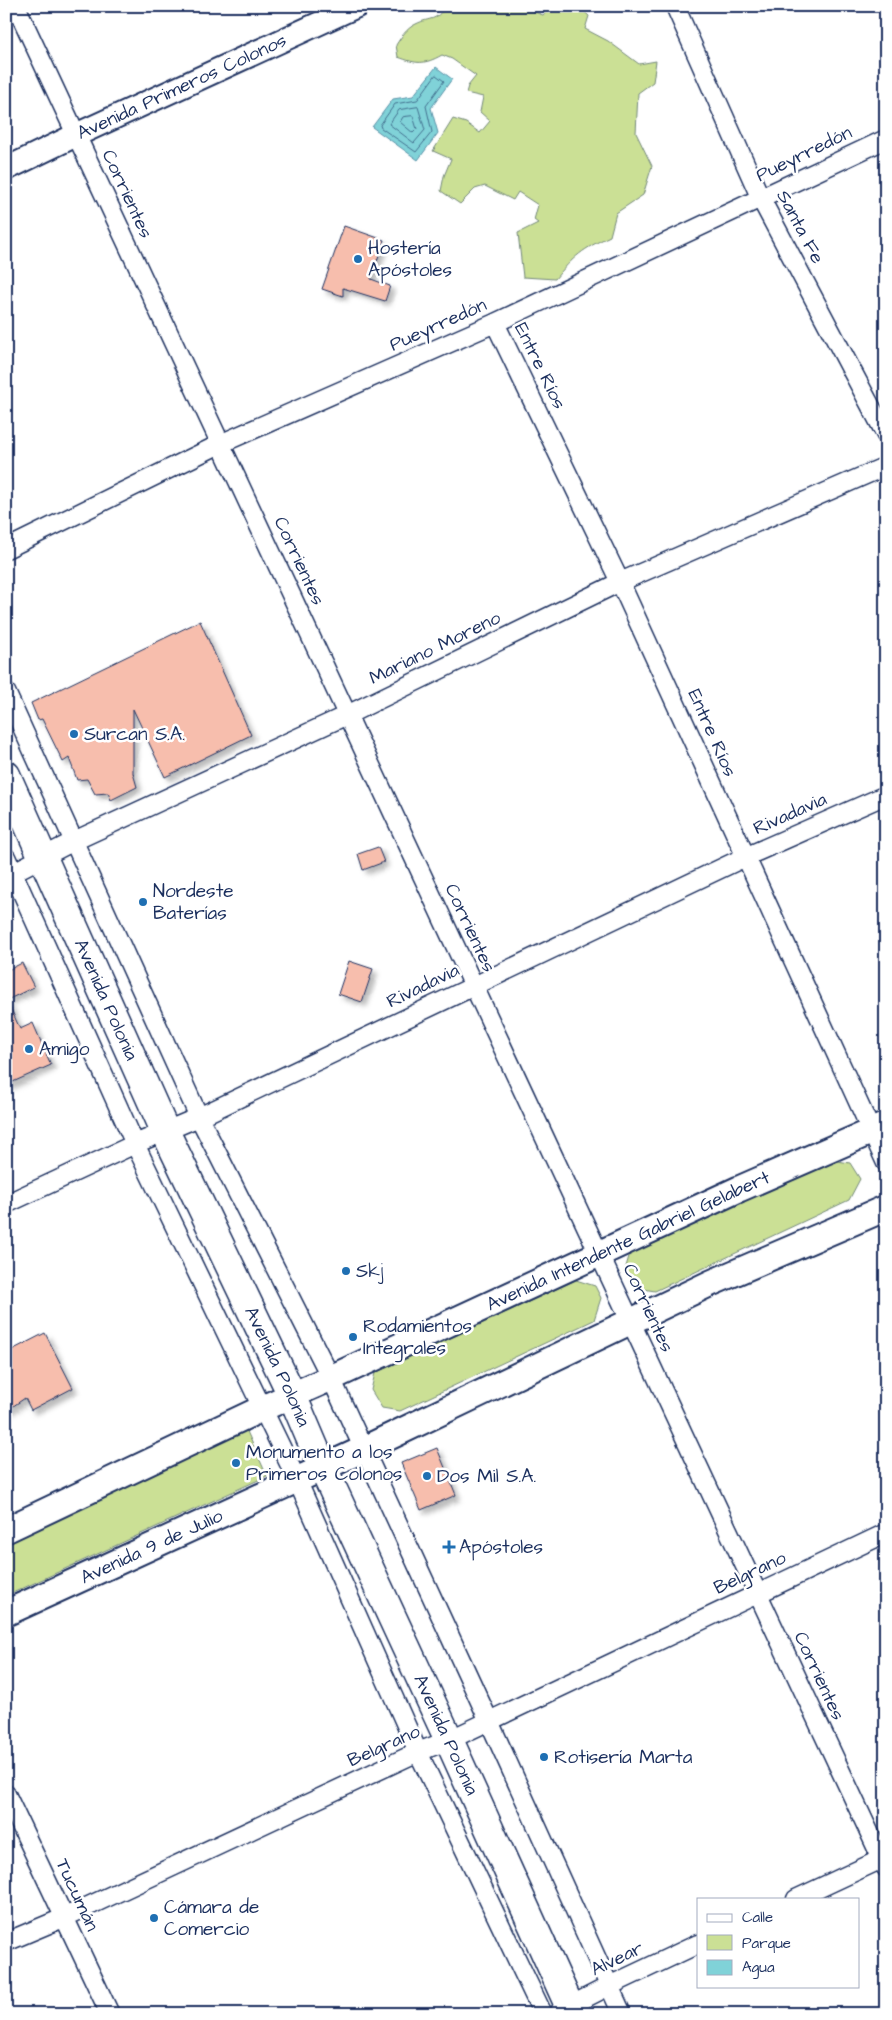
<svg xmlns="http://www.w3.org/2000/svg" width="892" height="2020" viewBox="0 0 892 2020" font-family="'Architects Daughter',sans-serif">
<defs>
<filter id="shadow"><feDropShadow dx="4.5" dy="4.5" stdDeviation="2.5" flood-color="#0004"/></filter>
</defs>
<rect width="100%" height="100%" fill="#fff"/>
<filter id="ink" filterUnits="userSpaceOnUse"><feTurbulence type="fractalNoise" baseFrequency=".02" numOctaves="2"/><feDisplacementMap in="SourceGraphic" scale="10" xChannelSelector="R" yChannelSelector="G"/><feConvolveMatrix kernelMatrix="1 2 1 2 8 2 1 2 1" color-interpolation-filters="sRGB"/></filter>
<g filter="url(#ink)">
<path fill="#cbe095" stroke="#73887a" d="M446,6h82l-1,3 16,6 10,-9h25l11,10 -4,13 23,12 31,23 17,-3 -3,21 -15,11 -2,40 16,33 -9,29 -27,18 -6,23c-27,13 -36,20 -55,43l-32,-2 -5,-44 20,-10 -4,-3 4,-15 -20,-13 -5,8 -28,-14 -10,3 -15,15 -19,-13 3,-15 7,-17 -18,-8 20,-32 13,4 14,10 10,-12 -10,-9 3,-15 -17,-4 2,-7 8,-10 -24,-17 -10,-4c-18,10 -25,9 -44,2l-2,-12c5,-8 11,-17 20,-21 16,-8 18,-1 30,-18z
M831,1160l19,3 10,16 -11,21 -194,91 -18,-3 -12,-18 5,-17z
M576,1280l19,6 6,12 -7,22 -194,91 -18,-3 -11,-18 4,-17z
M245,1427l22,49 -261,120v-55z"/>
<path fill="#80d2d8" stroke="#5891a7" d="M436,67l16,12 -21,29 7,25 -20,27 -46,-33 21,-28 20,-3z"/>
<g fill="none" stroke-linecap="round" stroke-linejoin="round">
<path stroke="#43708f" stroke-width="1" d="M436,75l8,6 -18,25 6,26 -16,20 -35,-24 -1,-3 15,-21 22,-4z
M418,107l7,23 -11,13 -25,-19 10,-14z
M413,116l4,13 -4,4 -13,-11 3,-5z"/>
</g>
<path fill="#f7bead" stroke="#1b2f5e" filter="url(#shadow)" d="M344,226l40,14 -13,39 19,7 -5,15 -42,-13v8l-21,-7z
M200,621l51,114 -86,42 -32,-68v64l4,14 -26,13 -3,-7 -13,1 -8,-15 -10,1 -8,-22 -6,4 -21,-43 -4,1 -7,-17z
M378,847l6,15 -21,8 -5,-16z
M349,961l24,8 -11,33 -24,-8z
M22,963l12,24 -27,13 13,29 13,-6 18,42 -45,20v-114z
M45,1333l28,55 -42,22 -6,-12 -19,13v-58z
M437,1448l19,47 -35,15 -20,-47z"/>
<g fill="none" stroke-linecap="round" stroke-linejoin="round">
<g stroke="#1b2f5e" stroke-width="21">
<path id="minor" d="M16,6l870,1862
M675,6l86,193 125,236
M495,323l125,259 266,581
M6,549l214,-105 275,-121 391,-184
M6,692l193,425 132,261 158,343 133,293
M6,857l129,287 162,336 121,272 125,262
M6,876l68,-35 273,-126 273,-133 266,-116
M6,1204l129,-60 64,-27 546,-260 141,-62
M6,1794l104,220
M796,1899l90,-42
M6,1942l57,-24 355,-166 31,-12 437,-207
M560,2011l49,-25 89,-42"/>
</g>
<g stroke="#1b2f5e" stroke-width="26">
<g id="tertiary">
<path id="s1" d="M6,169l70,-34 281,-129"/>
</g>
</g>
<g stroke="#1b2f5e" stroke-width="29">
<g id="secondary">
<path id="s2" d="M6,1530l257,-122 68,-30 408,-189 147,-64"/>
<path id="s3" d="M6,1613l358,-164 347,-166 175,-75"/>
</g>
</g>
<g stroke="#1b2f5e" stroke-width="31">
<g id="primary">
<path id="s4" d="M6,775l159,356 127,264 31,73 126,272 124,274"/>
</g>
</g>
<use href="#minor" stroke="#fff" stroke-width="18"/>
<use href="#tertiary" stroke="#fff" stroke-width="22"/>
<use href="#secondary" stroke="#fff" stroke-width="25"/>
<use href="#primary" stroke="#fff" stroke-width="28"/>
</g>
</g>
<g fill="#1f6fb2" stroke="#fff" stroke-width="2">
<circle cx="358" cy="259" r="5"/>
<circle cx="74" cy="734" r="5"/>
<circle cx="143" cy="902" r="5"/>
<circle cx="29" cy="1049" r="5"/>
<circle cx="346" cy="1271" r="5"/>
<circle cx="353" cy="1337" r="5"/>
<circle cx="236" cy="1463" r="5"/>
<circle cx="427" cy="1476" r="5"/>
<path d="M446.5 1539.5h5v5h5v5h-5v5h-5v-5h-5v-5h5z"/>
<circle cx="544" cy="1757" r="5"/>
<circle cx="154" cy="1918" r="5"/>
</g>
<g text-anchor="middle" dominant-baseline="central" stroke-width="5" stroke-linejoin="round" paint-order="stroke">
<g font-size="19" fill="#1b2f5e" stroke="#fff">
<text stroke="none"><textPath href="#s1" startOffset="194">Avenida Primeros Colonos</textPath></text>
<text transform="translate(804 154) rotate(-26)">Pueyrredón</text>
<text transform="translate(127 194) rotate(65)">Corrientes</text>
<text transform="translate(800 227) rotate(62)">Santa Fe</text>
<text transform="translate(438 325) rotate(-24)">Pueyrredón</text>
<text transform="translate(540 366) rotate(64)">Entre Ríos</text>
<text transform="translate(299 561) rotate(65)">Corrientes</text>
<text transform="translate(435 648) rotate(-26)">Mariano Moreno</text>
<text transform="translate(712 733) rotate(66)">Entre Ríos</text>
<text transform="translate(790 814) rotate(-24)">Rivadavia</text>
<text transform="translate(470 928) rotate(65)">Corrientes</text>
<text transform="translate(423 986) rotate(-26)">Rivadavia</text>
<text stroke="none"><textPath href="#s4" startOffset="246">Avenida Polonia</textPath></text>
<text stroke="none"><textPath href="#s2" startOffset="686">Avenida Intendente Gabriel Gelabert</textPath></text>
<text transform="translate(648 1308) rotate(65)">Corrientes</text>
<text stroke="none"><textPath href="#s4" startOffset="651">Avenida Polonia</textPath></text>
<text stroke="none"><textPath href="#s3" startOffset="160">Avenida 9 de Julio</textPath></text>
<text transform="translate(750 1573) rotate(-25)">Belgrano</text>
<text transform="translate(819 1676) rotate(65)">Corrientes</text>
<text stroke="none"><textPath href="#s4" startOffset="1056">Avenida Polonia</textPath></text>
<text transform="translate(384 1746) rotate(-24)">Belgrano</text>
<text transform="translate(77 1895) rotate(65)">Tucumán</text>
<text transform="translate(617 1959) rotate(-26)">Alvear</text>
</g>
<g font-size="19" fill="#1b2f5e" stroke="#fff" text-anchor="start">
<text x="368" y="248">Hostería<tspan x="368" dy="22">Apóstoles</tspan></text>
<text x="84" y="734">Surcan S.A.</text>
<text x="153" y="891">Nordeste<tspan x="153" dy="22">Baterías</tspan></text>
<text x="39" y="1049">Amigo</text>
<text x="356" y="1271">Skj</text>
<text x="363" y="1326">Rodamientos<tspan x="363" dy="22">Integrales</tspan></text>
<text x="246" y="1452">Monumento a los<tspan x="246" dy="22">Primeros Colonos</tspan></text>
<text x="437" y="1476">Dos Mil S.A.</text>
<text x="459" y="1547">Apóstoles</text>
<text x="554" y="1757">Rotisería Marta</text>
<text x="164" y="1907">Cámara de<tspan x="164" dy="22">Comercio</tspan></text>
</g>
</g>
<rect width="892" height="2020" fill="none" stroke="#fff" stroke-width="25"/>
<rect x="12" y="12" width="867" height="1995" fill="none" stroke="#1b2f5e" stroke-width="2" filter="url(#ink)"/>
<rect x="697" y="1898" width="162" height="90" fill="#ffffff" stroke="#a4acbf"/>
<rect x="707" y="1914" width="25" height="8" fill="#ffffff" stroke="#a4acbf"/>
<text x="742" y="1922" font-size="15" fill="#1b2f5e">Calle</text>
<rect x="707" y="1935" width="25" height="15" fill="#cbe095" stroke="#a4acbf"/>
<text x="742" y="1948" font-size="15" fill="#1b2f5e">Parque</text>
<rect x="707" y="1960" width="25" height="15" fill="#80d2d8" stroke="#a4acbf"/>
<text x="742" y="1972" font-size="15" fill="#1b2f5e">Agua</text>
</svg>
